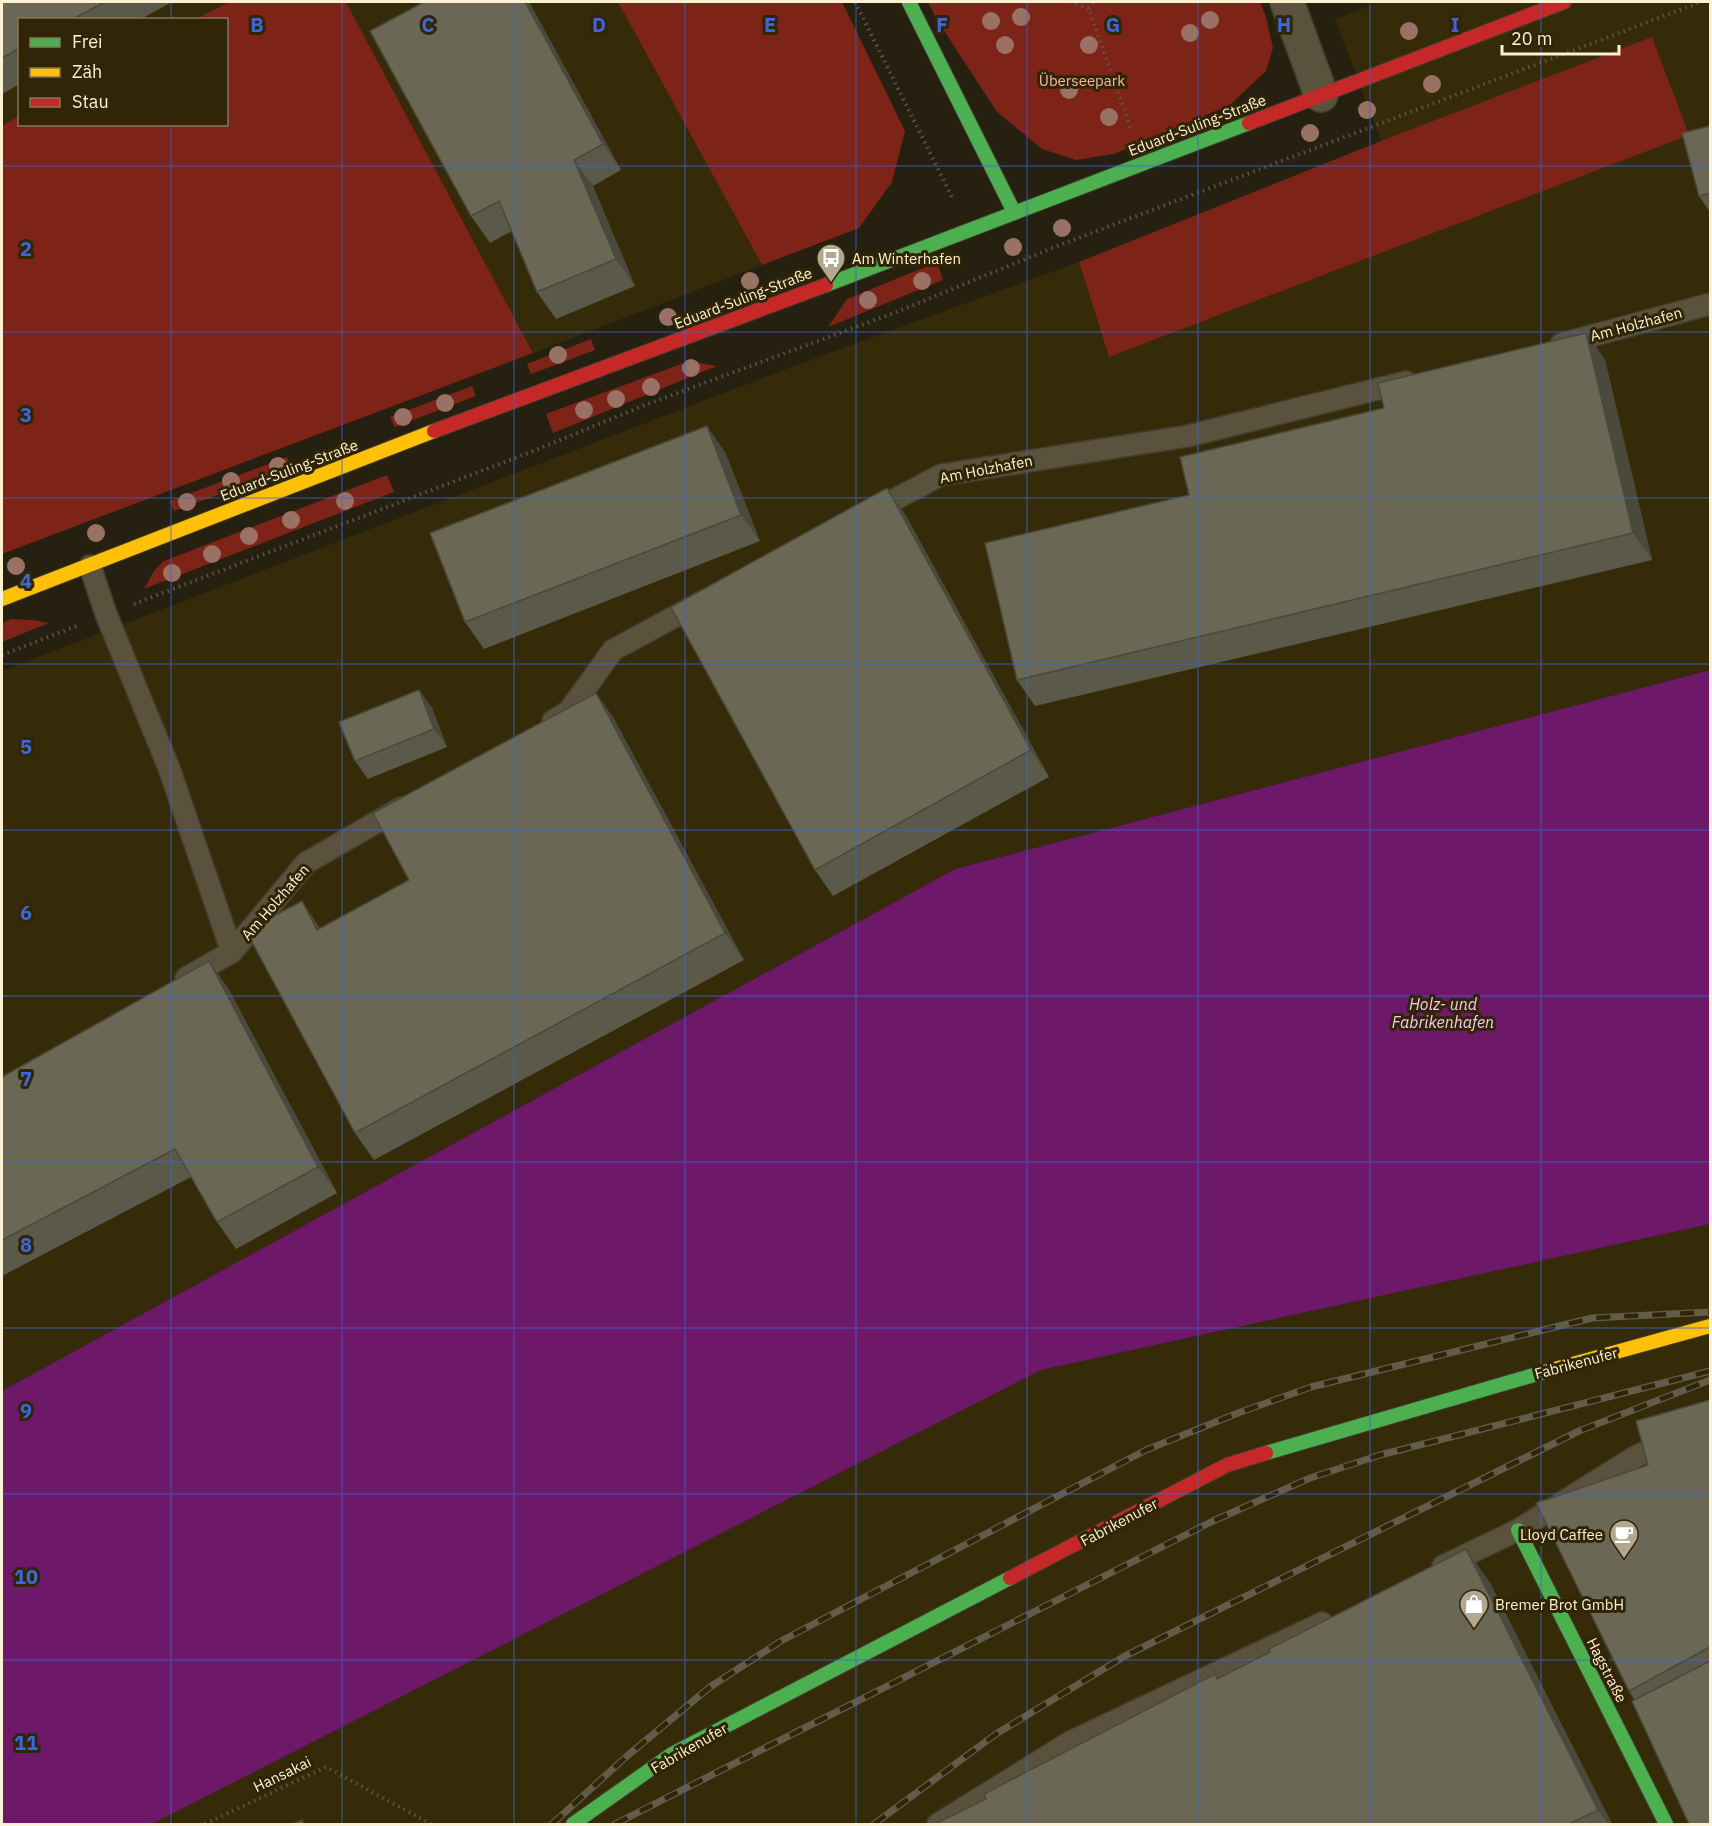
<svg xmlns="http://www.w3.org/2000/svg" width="1712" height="1826" viewBox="0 0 1712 1826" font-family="'IBM Plex Sans',sans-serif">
<rect width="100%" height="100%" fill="#262010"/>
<path fill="#362b08" d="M2,2h227l-33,17 -176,1 -1,96 -17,10z
M346,2h272l144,263 -229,88z
M1380,2h330v668l-755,199 -953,522v-720l784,-302 293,-107 30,95 309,-120 -83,-218z
M1710,1224v600h-1558l889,-454z"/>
<path fill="#7d2318" d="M229,2h117l187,351 -531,201v-428l17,-10 1,8h206v-104l-30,-1z
M618,2h224l63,129 -13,51 -33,46 -97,37z
M928,2h332l6,15 7,31 -7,23 -36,34 -116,49 -38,6 -34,-11 -45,-37 -60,-92z
M1652,37l37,98 -580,222 -30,-95 302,-121z
M937,262l6,18 -115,47 19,-28z
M591,339l4,11 -64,24 -4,-10z
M689,361l28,5 -164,67 -7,-19z
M472,386l4,10 -81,31 -5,-10z
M287,457l4,11 -117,43 -4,-10z
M387,475l7,17 -250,97 10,-18 10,-10z
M11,619l22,1 16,3 -47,19v-19z"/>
<path fill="#6e1869" d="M1710,670v554l-669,146 -889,454h-150v-433l953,-522z"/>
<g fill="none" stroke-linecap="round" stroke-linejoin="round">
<g stroke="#423d30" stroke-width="24">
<path id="lane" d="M1561,344l149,-40
M871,512l70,-37 247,-39 218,-54
M90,566l16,48 63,154 63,184
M553,721l16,-10 44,-61 87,-47
M186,978l46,-26 74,-89 95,-55
M1443,1566l75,-36 117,-73 75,-36
M938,1824l134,-83 250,-118"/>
</g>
<g stroke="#423d30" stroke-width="36">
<path id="street" d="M1287,2l34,93"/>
</g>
<g stroke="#423d30" stroke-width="16">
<path id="fast" d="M909,2l105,210
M826,285l423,-162
M1266,1453l285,-83
M1518,1530l148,294
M573,1824l99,-70 338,-176"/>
</g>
<g stroke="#423d30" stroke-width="16">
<path id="slow" d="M2,599l432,-168
M1551,1370l159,-44"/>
</g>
<g stroke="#423d30" stroke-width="16">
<path id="jam" d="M1249,123l315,-121
M434,431l392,-146
M1010,1578l217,-113 39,-12"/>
</g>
<path stroke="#5c5646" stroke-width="4" stroke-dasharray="1.5 4.5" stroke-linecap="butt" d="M855,2l97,195
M1070,2l19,7 42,120
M1089,9l5,-7
M134,604l397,-152 114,-47 254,-94 153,-63 649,-246
M2,655l77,-30
M205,1824l121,-57 105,57"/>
<use href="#lane" stroke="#5a523d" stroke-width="21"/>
<use href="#street" stroke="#5a523d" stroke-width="33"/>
<use href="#fast" stroke="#4caf50" stroke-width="14"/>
<use href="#slow" stroke="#ffc107" stroke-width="14"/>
<use href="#jam" stroke="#c62828" stroke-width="14"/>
<g stroke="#625c4b" stroke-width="7">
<path id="rail" d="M552,1824l75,-68 83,-69 71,-46 365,-191 92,-37 73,-26 281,-69 118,-6
M615,1824l598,-303 97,-43 70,-23 330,-84
M874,1824l122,-90 129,-78 454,-225 131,-51"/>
</g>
<use href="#rail" stroke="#302506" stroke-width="4.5" stroke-dasharray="14" stroke-linecap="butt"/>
</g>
<g fill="#997265">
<circle cx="1021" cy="17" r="9"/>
<circle cx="1210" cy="20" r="9"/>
<circle cx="991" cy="21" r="9"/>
<circle cx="1409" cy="31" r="9"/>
<circle cx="1190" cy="33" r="9"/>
<circle cx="1005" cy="45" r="9"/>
<circle cx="1089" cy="45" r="9"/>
<circle cx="1432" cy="84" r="9"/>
<circle cx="1069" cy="90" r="9"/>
<circle cx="1367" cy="110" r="9"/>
<circle cx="1109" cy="117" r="9"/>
<circle cx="1310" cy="133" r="9"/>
<circle cx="1062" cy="228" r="9"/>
<circle cx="1013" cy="247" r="9"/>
<circle cx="750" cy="281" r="9"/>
<circle cx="922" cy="281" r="9"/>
<circle cx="868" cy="300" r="9"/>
<circle cx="668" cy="317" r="9"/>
<circle cx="558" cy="355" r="9"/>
<circle cx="691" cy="368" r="9"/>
<circle cx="651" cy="387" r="9"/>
<circle cx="616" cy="399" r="9"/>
<circle cx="445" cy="403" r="9"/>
<circle cx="584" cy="410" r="9"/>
<circle cx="403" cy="417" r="9"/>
<circle cx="278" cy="466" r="9"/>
<circle cx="231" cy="481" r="9"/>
<circle cx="345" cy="501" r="9"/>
<circle cx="187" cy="502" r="9"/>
<circle cx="291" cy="520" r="9"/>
<circle cx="96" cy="533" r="9"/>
<circle cx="249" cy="536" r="9"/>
<circle cx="212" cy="554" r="9"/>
<circle cx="16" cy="566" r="9"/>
<circle cx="172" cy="573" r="9"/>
</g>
<path fill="#5b5949" d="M2,2h170l-33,18h-119v64l-18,10z
M529,2l92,168 -28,16 42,100 -79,33 -19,-27 -25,-61 -22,12 -19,-27z
M1710,126v86l-11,-16z
M1586,333l19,27 47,200 -617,146 -18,-26 172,-185 195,-87z
M725,452l35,89 -276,108 -19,-27z
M905,514l144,263 -216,119 -18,-26z
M419,690l13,18 15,39 -79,32 -13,-18z
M596,693l18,26 130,241 -370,200 -19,-27 -34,-205 88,-48z
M228,988l109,205 -101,56 -19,-27 -26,-45 -189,99v-199z
M1710,1400v424l-81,-133 19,-226z
M1466,1549l24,34 122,241h-677l51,-25 284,-147z"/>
<path fill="#4a493c" d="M525,2h4l92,168 -18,-26z
M574,160l19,26 42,100 -19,-27z
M1586,333l19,27 47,200 -19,-27z
M707,426l18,26 35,89 -19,-26z
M887,488l18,26 144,263 -18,-27z
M419,690l13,18 15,39 -13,-18z
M596,693l18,26 130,241 -19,-27z
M302,901l18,27 16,28 -19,-26z
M209,961l19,27 109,205 -19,-26z
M1466,1549l24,34 122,241h-4l-10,-14z"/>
<path fill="#6a6855" stroke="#4a493c" stroke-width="1.5" d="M2,2h103l-34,18h-51v28l-18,10z
M424,2h101l78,142 -29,16 42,99 -79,33 -38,-91 -28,15 -101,-185z
M1710,126v67l-11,3 -17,-63z
M1586,333l47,200 -616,147 -32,-137 204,-48 -9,-38 204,-49 -6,-25z
M707,426l34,89 -276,107 -35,-89z
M887,488l144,262 -216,120 -144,-263z
M419,690l15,39 -79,32 -16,-39z
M596,693l129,240 -370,200 -109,-202 56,-30 15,29 92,-50 -36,-67z
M209,961l109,206 -101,55 -42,-73 -173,91v-163z
M1710,1400v247l-81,44 -93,-188 112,-38 -12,-44z
M1466,1549l132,261 -29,14h-634l51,-25 -2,-5 231,-120 2,5 53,-27 -1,-3z
M1710,1661v163h-21l-57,-123z
M302,1820l2,4h-11z"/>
<path fill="none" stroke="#3e66d7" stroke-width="1.5" stroke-opacity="0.55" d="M171,2v18M342,2v1822M514,2v1822M685,2v1822M856,2v1822M1027,2v1822M1198,2v1822M1370,2v1822M1541,2v1822M171,124v1700M2,166h1708M2,332h1708M2,498h1708M2,664h1708M2,830h1708M2,996h1708M2,1162h1708M2,1328h1708M2,1494h1708M2,1660h1708"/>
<defs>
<g id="bus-pin" transform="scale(1.5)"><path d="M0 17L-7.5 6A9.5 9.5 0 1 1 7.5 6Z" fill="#b1a88f" stroke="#302506"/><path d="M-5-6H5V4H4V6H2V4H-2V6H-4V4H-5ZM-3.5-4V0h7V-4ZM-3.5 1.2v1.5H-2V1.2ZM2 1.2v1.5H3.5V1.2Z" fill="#fff"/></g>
<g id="cafe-pin" transform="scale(1.5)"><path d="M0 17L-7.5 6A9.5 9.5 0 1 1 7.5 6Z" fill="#b1a88f" stroke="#302506"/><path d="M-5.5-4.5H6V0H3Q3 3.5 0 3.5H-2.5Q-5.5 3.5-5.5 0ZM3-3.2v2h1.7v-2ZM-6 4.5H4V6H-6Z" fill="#fff"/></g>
<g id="shop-pin" transform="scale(1.5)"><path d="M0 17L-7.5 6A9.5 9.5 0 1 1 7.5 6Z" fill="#b1a88f" stroke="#302506"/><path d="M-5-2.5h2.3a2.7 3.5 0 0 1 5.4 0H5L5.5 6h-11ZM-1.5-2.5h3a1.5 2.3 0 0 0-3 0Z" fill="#fff"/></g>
</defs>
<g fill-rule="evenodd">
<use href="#bus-pin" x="831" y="258"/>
<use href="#cafe-pin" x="1624" y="1534"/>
<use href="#shop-pin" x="1474" y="1604"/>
</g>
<g text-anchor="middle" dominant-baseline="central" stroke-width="6" stroke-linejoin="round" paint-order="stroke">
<g font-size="15" fill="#f7b6ab" stroke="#302506">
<text x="1082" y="80">Überseepark</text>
</g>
<g font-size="15" fill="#fcf1d3" stroke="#302506">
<text transform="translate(1197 125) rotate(-21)">Eduard-Suling-Straße</text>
<text transform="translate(743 298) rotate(-21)">Eduard-Suling-Straße</text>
<text transform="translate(1636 324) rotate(-15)">Am Holzhafen</text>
<text transform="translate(986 469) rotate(-11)">Am Holzhafen</text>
<text transform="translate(289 470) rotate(-21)">Eduard-Suling-Straße</text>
<text transform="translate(275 902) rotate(-49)">Am Holzhafen</text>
<text transform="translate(1576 1363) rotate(-15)">Fabrikenufer</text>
<text transform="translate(1119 1522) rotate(-28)">Fabrikenufer</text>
<text transform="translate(1607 1670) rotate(63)">Hagstraße</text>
<text transform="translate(689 1748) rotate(-30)">Fabrikenufer</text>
<text transform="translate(282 1774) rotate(-26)">Hansakai</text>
</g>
<g font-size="15" fill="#fcf1d3" stroke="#302506" text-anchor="start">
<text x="852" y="258">Am Winterhafen</text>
<text x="1603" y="1534" text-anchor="end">Lloyd Caffee</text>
<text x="1495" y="1604">Bremer Brot GmbH</text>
</g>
<g font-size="16" font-style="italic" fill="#f8c8f3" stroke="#302506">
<text x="1443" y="1004">Holz- und<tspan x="1443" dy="18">Fabrikenhafen</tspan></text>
</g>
</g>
<g font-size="20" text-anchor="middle" font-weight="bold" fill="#3e66d7" stroke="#302506" stroke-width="6" stroke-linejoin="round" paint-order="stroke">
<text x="257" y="32">B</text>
<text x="428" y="32">C</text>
<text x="599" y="32">D</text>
<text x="770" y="32">E</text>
<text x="942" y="32">F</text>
<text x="1113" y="32">G</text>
<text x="1284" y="32">H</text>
<text x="1455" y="32">I</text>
<text x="26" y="256">2</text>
<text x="26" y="422">3</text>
<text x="26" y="588">4</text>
<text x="26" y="754">5</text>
<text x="26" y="920">6</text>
<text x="26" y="1086">7</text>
<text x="26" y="1252">8</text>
<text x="26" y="1418">9</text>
<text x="26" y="1584">10</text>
<text x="26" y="1750">11</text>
</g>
<rect width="1712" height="1826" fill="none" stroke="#fcf1d3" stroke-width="6"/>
<rect x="18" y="18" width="210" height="108" fill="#302506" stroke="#827758" stroke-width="1.5"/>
<rect x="30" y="38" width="30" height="9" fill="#4caf50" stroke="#827758" stroke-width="1.5"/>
<text x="72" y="48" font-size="18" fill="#fcf1d3">Frei</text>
<rect x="30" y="68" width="30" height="9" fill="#ffc107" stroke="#827758" stroke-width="1.5"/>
<text x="72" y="78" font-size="18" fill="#fcf1d3">Zäh</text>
<rect x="30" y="98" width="30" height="9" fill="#c62828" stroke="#827758" stroke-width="1.5"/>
<text x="72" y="108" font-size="18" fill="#fcf1d3">Stau</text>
<path d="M1502 45v9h117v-9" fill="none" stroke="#fcf1d3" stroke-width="3"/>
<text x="1511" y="45" font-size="18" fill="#fcf1d3" stroke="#302506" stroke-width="4.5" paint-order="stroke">20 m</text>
</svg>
